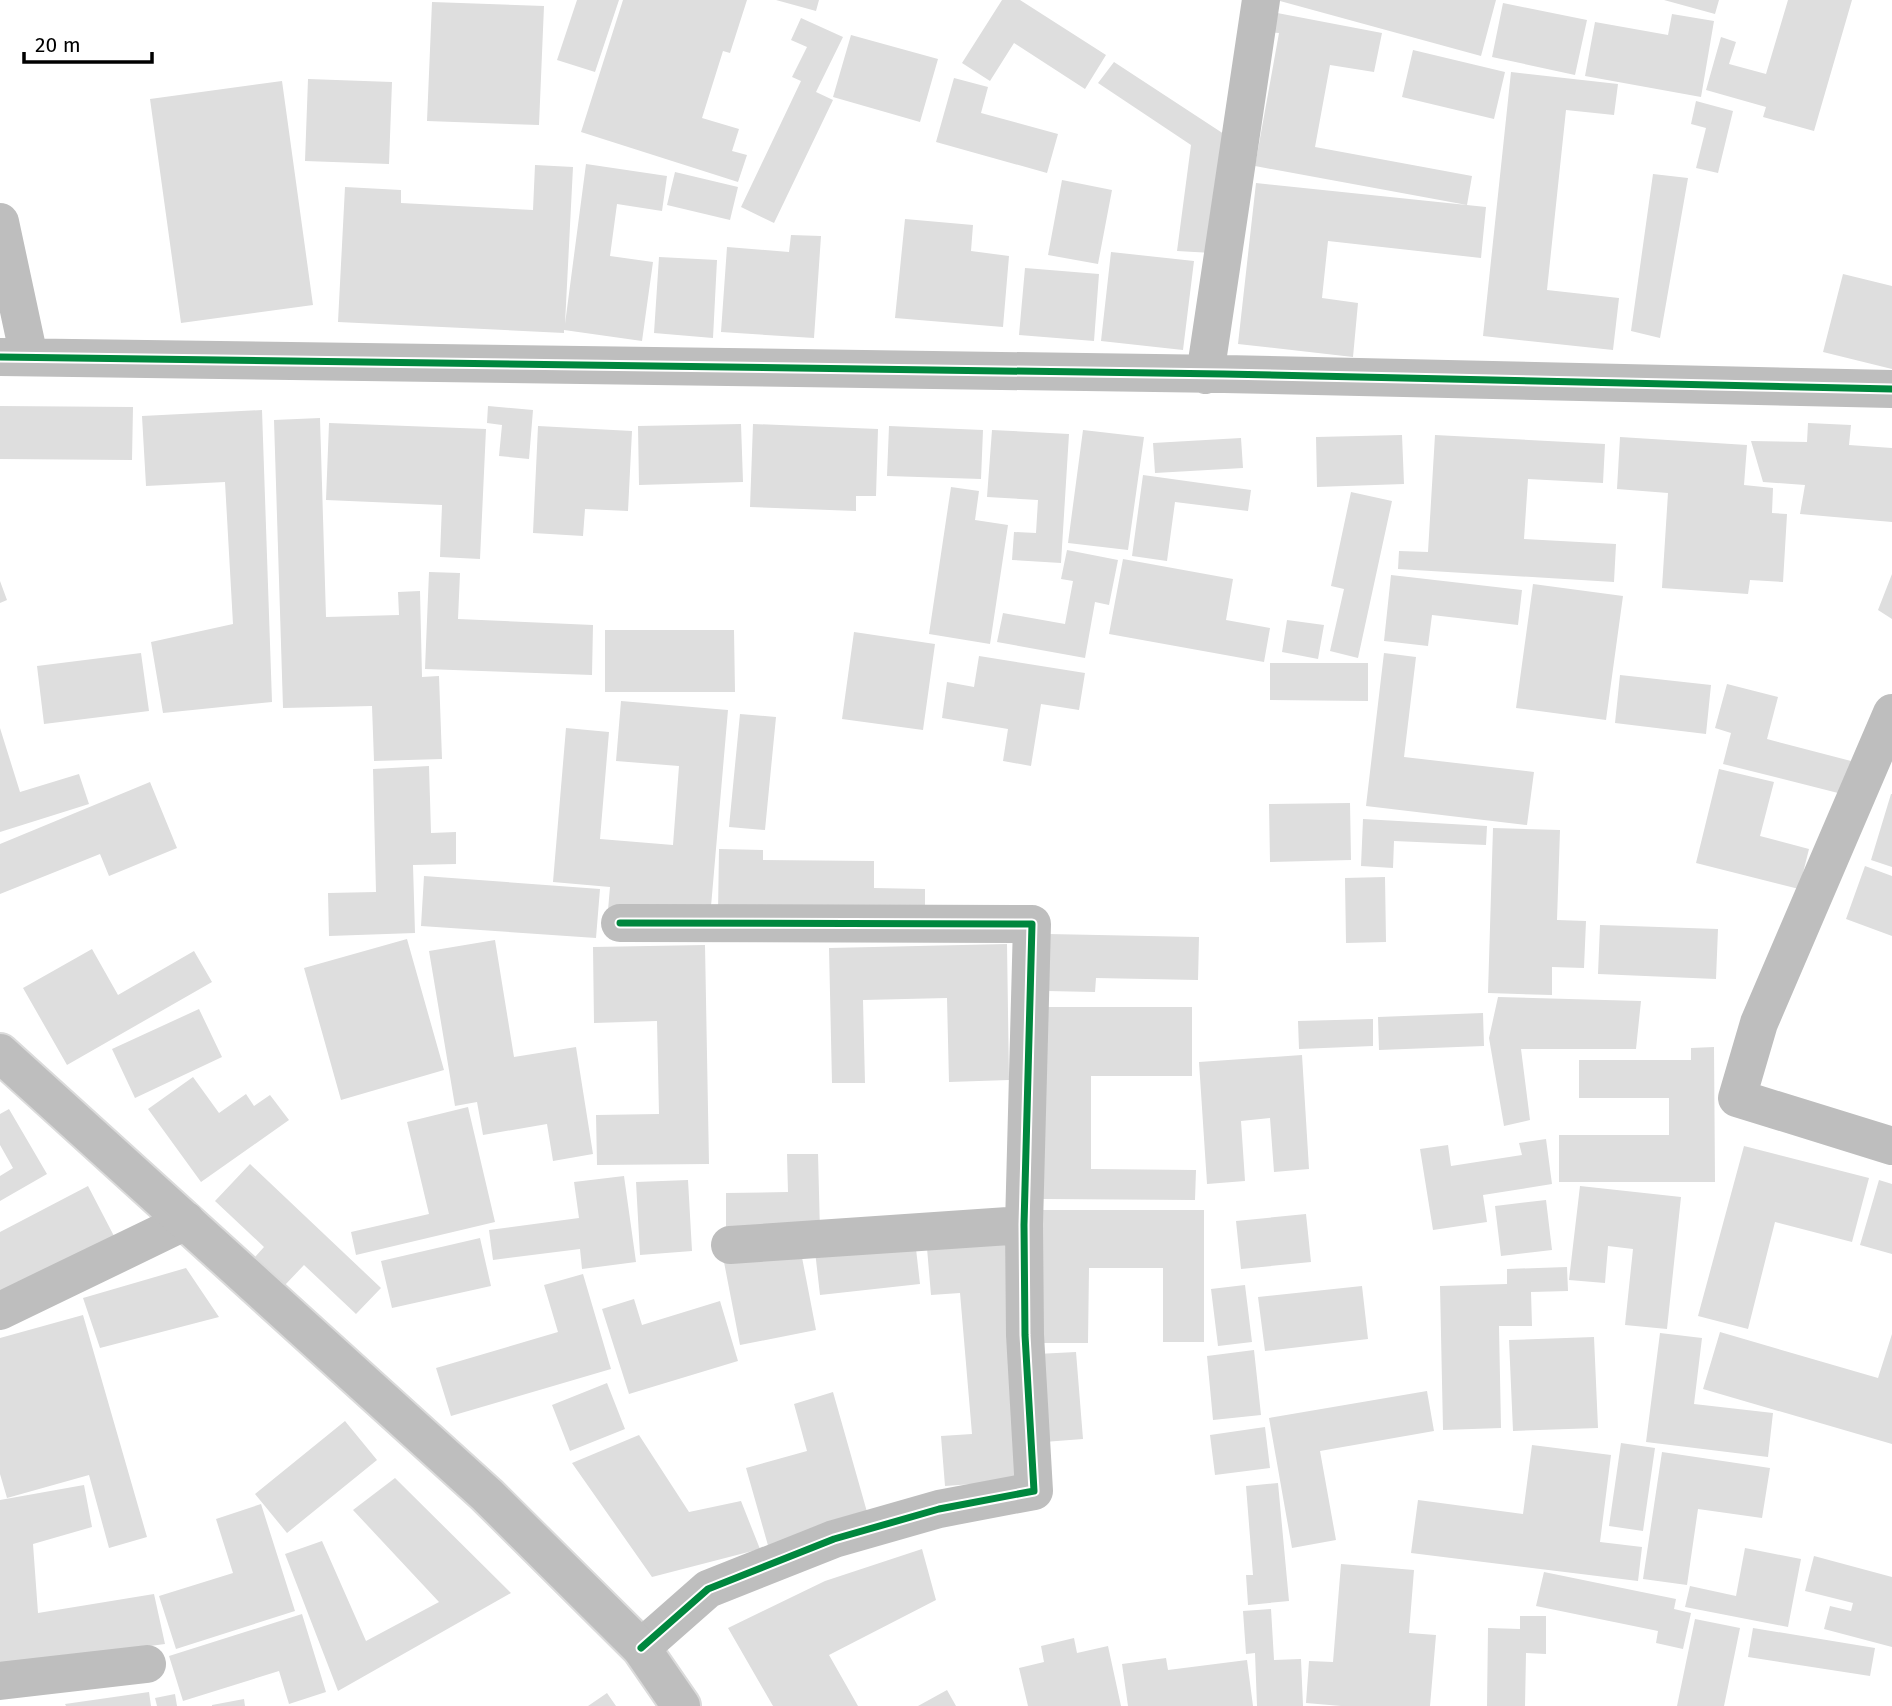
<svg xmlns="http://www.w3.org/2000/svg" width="1892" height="1706" viewBox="0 0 1892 1706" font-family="'Fira Sans',sans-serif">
<rect width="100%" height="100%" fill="#fff"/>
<path fill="#dedede" d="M577,0h42l-24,72 -38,-12z
M623,0h124l-17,53 -7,-2 -21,67 37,11 -7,22 15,4 -9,27 -157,-50z
M776,0h43l-3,11z
M1002,0h18l86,55 -21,34 -71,-46 -24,38 -28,-18z
M1496,0l-15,56 -201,-55v-1z
M1664,0h55l-4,14z
M1788,0h64l-38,131 -51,-14 3,-10 -60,-17 15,-53 15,5 -7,22 37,10z
M432,2l112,4 -5,119 -112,-4z
M1503,3l84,17 -12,55 -83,-18z
M1272,12l110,21 -8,39 -44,-7 -15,82 157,29 -5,29 -212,-39 24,-133 -11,-1z
M1672,14l42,7 -13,76 -116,-21 10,-54 73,13z
M801,18l42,19 -27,55 17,8 -59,123 -33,-16 60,-126 -9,-4 15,-30 -16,-7z
M851,35l87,24 -18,63 -87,-25z
M1413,50l92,22 -11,47 -92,-22z
M1114,62l113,74 -15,117 -35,-2 14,-106 -93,-62z
M1511,72l107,12 -4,31 -48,-5 -19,180 72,8 -6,52 -130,-14z
M954,78l34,9 -7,26 77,21 -11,39 -111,-31z
M308,79l84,3 -3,82 -84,-3z
M282,81l31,224 -132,18 -31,-224z
M1696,101l37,10 -15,62 -22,-5 10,-40 -15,-4z
M586,164l81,12 -5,35 -45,-7 -7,52 43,6 -11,79 -78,-11v3l-226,-11 7,-135 56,3v13l132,7 2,-45 38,2 -8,157z
M675,172l63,15 -8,33 -63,-15z
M1653,174l35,4 -28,160 -29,-7z
M1062,180l50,10 -14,74 -50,-9z
M1256,183l230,24 -5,51 -153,-17 -6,57 36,5 -5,54 -115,-13z
M905,219l68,6 -2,26 38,5 -6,71 -108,-9z
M791,235l30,1 -7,102 -93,-6 6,-85 62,5z
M1111,252l83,9 -11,89 -82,-9z
M659,257l58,3 -4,78 -59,-5z
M1025,268l74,6 -5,67 -75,-6z
M1843,274l49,12v83l-69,-17z
M0,406l133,1 -1,53 -132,-1z
M488,406l45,4 -4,49 -30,-3 3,-31 -15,-2z
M262,410l10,292 -109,11 -12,-71 82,-18 -8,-142 -79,4 -4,-70z
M320,418l6,199 73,-2 -1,-23 22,-1 2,86 17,-1 3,83 -68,2 -2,-55 -89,2 -9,-288z
M329,423l157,6 -6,130 -40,-2 2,-52 -116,-5z
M1808,423l43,2 -2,20 43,3v74l-92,-8 5,-29 -42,-3 -12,-41 56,1z
M741,424l2,58 -104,3 -1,-59z
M753,424l125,5 -2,67h-20v15l-106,-4z
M538,426l94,5 -4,80 -43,-2 -2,27 -50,-3z
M889,426l94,4 -2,49 -94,-3z
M992,430l77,4 -8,129 -49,-3 2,-28 22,1 2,-33 -51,-3z
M1083,430l61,7 -16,113 -60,-7z
M1402,435l2,49 -87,3 -1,-50z
M1435,435l170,9 -2,39 -75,-4 -4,60 92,5 -2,38 -216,-13 1,-18 29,1z
M1620,437l127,8 -3,40 29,3 -1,25 15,1 -4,68 -33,-2 -2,14 -86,-6 6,-95 -51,-4z
M1241,438l2,30 -88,5 -2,-30z
M1143,475l108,15 -3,21 -73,-9 -8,59 -35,-5z
M951,487l28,4 -4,29 33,5 -18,119 -61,-10z
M1351,492l41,9 -34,157 -28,-7 14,-62 -13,-3z
M1067,550l51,10 -9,45 -14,-3 -10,56 -88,-16 6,-29 62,11 8,-43 -12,-2z
M1123,559l110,20 -7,41 44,8 -6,34 -155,-28z
M429,572l31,1 -2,46 135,6 -1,50 -167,-6z
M1892,574v45l-14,-9z
M1391,575l131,15 -4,35 -86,-10 -4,31 -44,-5z
M0,581l7,19 -7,3z
M1533,584l90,12 -17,124 -90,-12z
M1287,620l37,5 -6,34 -36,-7z
M605,630h129l1,62h-130z
M854,632l81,12 -12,86 -81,-11z
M141,653l8,58 -105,13 -7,-58z
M1384,653l32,4 -12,100 130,15 -7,53 -161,-19z
M979,656l106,17 -6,37 -38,-6 -10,62 -28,-5 5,-32 -66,-11 5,-36 27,5z
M1270,663h98v38l-98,-1z
M1620,675l91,10 -5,49 -91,-11z
M1727,684l51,13 -11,42 84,22 -9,33 -119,-30 8,-31 -16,-5z
M621,701l107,9 -18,208 -102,-8 2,-23 -57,-5 13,-154 43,4 -9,107 73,6 6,-79 -63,-5z
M740,714l36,3 -11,113 -36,-3z
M0,728l20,64 59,-18 10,30 -89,28z
M429,766l2,67 25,-1v32l-43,1 2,68 -86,3 -1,-43 48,-1 -3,-123z
M1719,769l55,13 -14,54 49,13 -10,40 -103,-26z
M150,782l27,66 -68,28 -9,-22 -100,40v-50z
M1891,794h1v73l-21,-7z
M1350,803l1,57 -81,2 -1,-58z
M1363,819l124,7 -1,19 -92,-4 -1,27 -32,-2z
M1493,828l67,2 -3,90 29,1 -2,47 -32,-1v28l-64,-2z
M719,849l44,1v10l111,1v27l51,1v27l-207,-3z
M1865,866l27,10v60l-46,-17z
M424,876l176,13 -4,49 -175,-12z
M1385,877l1,65 -40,1 -1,-65z
M1600,925l118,4 -2,50 -118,-5z
M1048,934l151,3 -1,43 -102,-2 -1,14 -48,-1z
M407,939l37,131 -103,30 -37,-132z
M495,940l19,117 62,-10 17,107 -40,7 -6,-37 -64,11 -6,-33 -22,4 -26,-155z
M1007,944l2,136 -60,2 -2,-84 -84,2 2,83h-33l-3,-135z
M705,945l4,219 -112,1 -1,-50 63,-1 -2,-93 -63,2 -1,-76z
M92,949l26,46 76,-44 18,31 -145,83 -44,-77z
M1498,997l143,4 -5,48h-115l9,71 -26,6 -15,-88z
M1045,1007h147v69h-101v93l105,1 -1,30 -152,-1z
M199,1009l23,48 -87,41 -23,-49z
M1483,1013l1,33 -105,4 -1,-33z
M1373,1019v27l-74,3 -1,-28z
M1714,1047l1,135h-156v-47h110v-37h-90v-38h112v-12z
M1302,1055l7,114 -35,3 -4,-54 -29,3 4,60 -38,3 -8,-122z
M193,1077l26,36 27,-19 8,12 16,-11 19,25 -88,62 -53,-73z
M468,1107l27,115 -139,33 -5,-23 78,-18 -22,-92z
M9,1109l38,65 -47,27v-25l13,-8 -13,-23v-31z
M1546,1139l6,45 -69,11 4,27 -54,8 -13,-81 28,-4 3,21 71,-11 -3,-12z
M1744,1146l125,32 -17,64 -77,-20 -27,107 -50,-13z
M787,1154h31l2,78 -94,3v-42l62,-1z
M250,1164l131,124 -25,26 -52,-49 -19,20 -30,-28 9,-10 -49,-46z
M624,1176l12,86 -54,7 -2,-20 -87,11 -4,-30 90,-12 -5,-36z
M688,1180l4,71 -52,4 -4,-73z
M1879,1180l13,4v70l-32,-9z
M88,1186l26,50 -114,59v-63z
M1580,1186l101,11 -14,132 -42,-4 8,-76 -25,-3 -3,37 -36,-3z
M1546,1200l6,50 -51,6 -6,-50z
M1040,1210h164v132h-41v-74h-74l-1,75h-48z
M1306,1214l5,48 -70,7 -5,-48z
M480,1238l11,48 -99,22 -11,-47z
M915,1240l5,44 -100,11 -5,-44z
M1007,1241l21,239 -83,6 -4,-50 31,-2 -12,-141 -29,2 -4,-47z
M800,1247l16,83 -76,15 -16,-83z
M1567,1267l1,24 -37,1 1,34h-33l2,102 -58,2 -3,-144 67,-2v-15z
M186,1268l33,49 -119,31 -17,-50z
M583,1274l28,95 -160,47 -15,-48 122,-36 -14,-47z
M1245,1285l7,57 -34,4 -7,-57z
M1362,1286l6,53 -103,12 -7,-54z
M634,1299l8,26 78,-24 18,60 -109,33 -27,-85z
M83,1315l64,222 -38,11 -20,-73 -82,23 -7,-24v-136z
M1720,1332l158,46 14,-44v110l-189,-55z
M1660,1333l42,5 -8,66 79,9 -5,44 -122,-15z
M1594,1337l4,91 -85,3 -4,-91z
M1254,1350l7,65 -48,5 -6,-64z
M1076,1352l7,87 -39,3 -7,-88z
M607,1383l18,46 -55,22 -18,-46z
M1427,1391l7,40 -114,20 16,89 -44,8 -23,-130z
M833,1392l36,127 -100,30 -23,-81 61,-17 -13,-47z
M345,1421l32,39 -90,73 -32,-39z
M1265,1427l5,41 -55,7 -5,-40z
M639,1435l50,77 52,-11 19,48 -108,28 -80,-114z
M1621,1443l34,5 -12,83 -34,-5z
M1532,1445l79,10 -11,87 42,5 -4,34 -227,-28 7,-53 105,14z
M1662,1452l108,16 -8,50 -64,-9 -11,76 -44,-6z
M395,1478l116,115 -173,98 -53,-137 37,-13 44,100 73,-39 -86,-92z
M1278,1483l11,118 -41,4 -2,-30h7l-7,-89z
M84,1485l8,42 -59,17 5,69 116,-19 11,50 -165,22v-166z
M261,1504l34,107 -119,38 -17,-53 74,-23 -17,-54z
M1745,1548l56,11 -13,68 -103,-20 5,-21 46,10z
M922,1549l14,51 -107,55 29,51h-85l-45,-78 97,-47z
M1814,1556l78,21v70l-68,-18 6,-23 21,5 2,-8 -48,-12z
M1341,1564l73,6 -5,63 27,2 -6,71h-89l-35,-3 3,-42 24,1z
M1544,1572l132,27 -2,10 17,4 -8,36 -27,-6 2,-12 -122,-25z
M1271,1609l3,51 27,-1 2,47h-46l-2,-53 -9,1 -3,-43z
M302,1614l24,78 -37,12 -10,-33 -96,30 -14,-45z
M1520,1616h26v38l-20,-1 -1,53h-38l1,-78 32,1z
M1695,1619l45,9 -16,78h-47z
M1753,1628l122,20 -5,28 -122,-19z
M1074,1638l3,15 31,-7 13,60h-93l-9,-38 25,-6 -3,-16z
M1166,1658l2,12 79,-10 6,46h-125l-6,-42z
M947,1690l9,16h-38z
M149,1692l2,14h-85l-1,-2z
M607,1693l9,13h-28z
M175,1694l2,12h-20l-2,-8z
M244,1699l1,7h-33v-1z"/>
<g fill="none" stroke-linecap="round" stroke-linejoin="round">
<g stroke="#dbdbdb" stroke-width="42">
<path id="major" d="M0,1053l487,442 154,153 40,58"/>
</g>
<path stroke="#bebebe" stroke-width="38" d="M0,222l29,135
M0,357l1224,17 668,15
M1205,375l56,-375
M1892,713l-133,310 -22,75 155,48
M620,923l412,1 -8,301 1,110 9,156 -95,18 -105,30 -126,50 -67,59
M730,1245l294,-20
M0,1311l186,-90
M0,1681l147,-17"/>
<use href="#major" stroke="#bebebe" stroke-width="38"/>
<g stroke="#fff" stroke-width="11">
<path id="cycleway" d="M0,357l1224,17 668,15
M620,923l412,1 -8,301 1,110 9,156 -95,18 -105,30 -126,50 -67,59"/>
</g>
<use href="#cycleway" stroke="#00873e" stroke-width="7"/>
</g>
<path d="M24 52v10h128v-10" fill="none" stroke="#000000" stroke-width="3.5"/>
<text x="35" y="52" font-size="21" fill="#000000" stroke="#ffffff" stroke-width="5" paint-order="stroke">20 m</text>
</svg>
